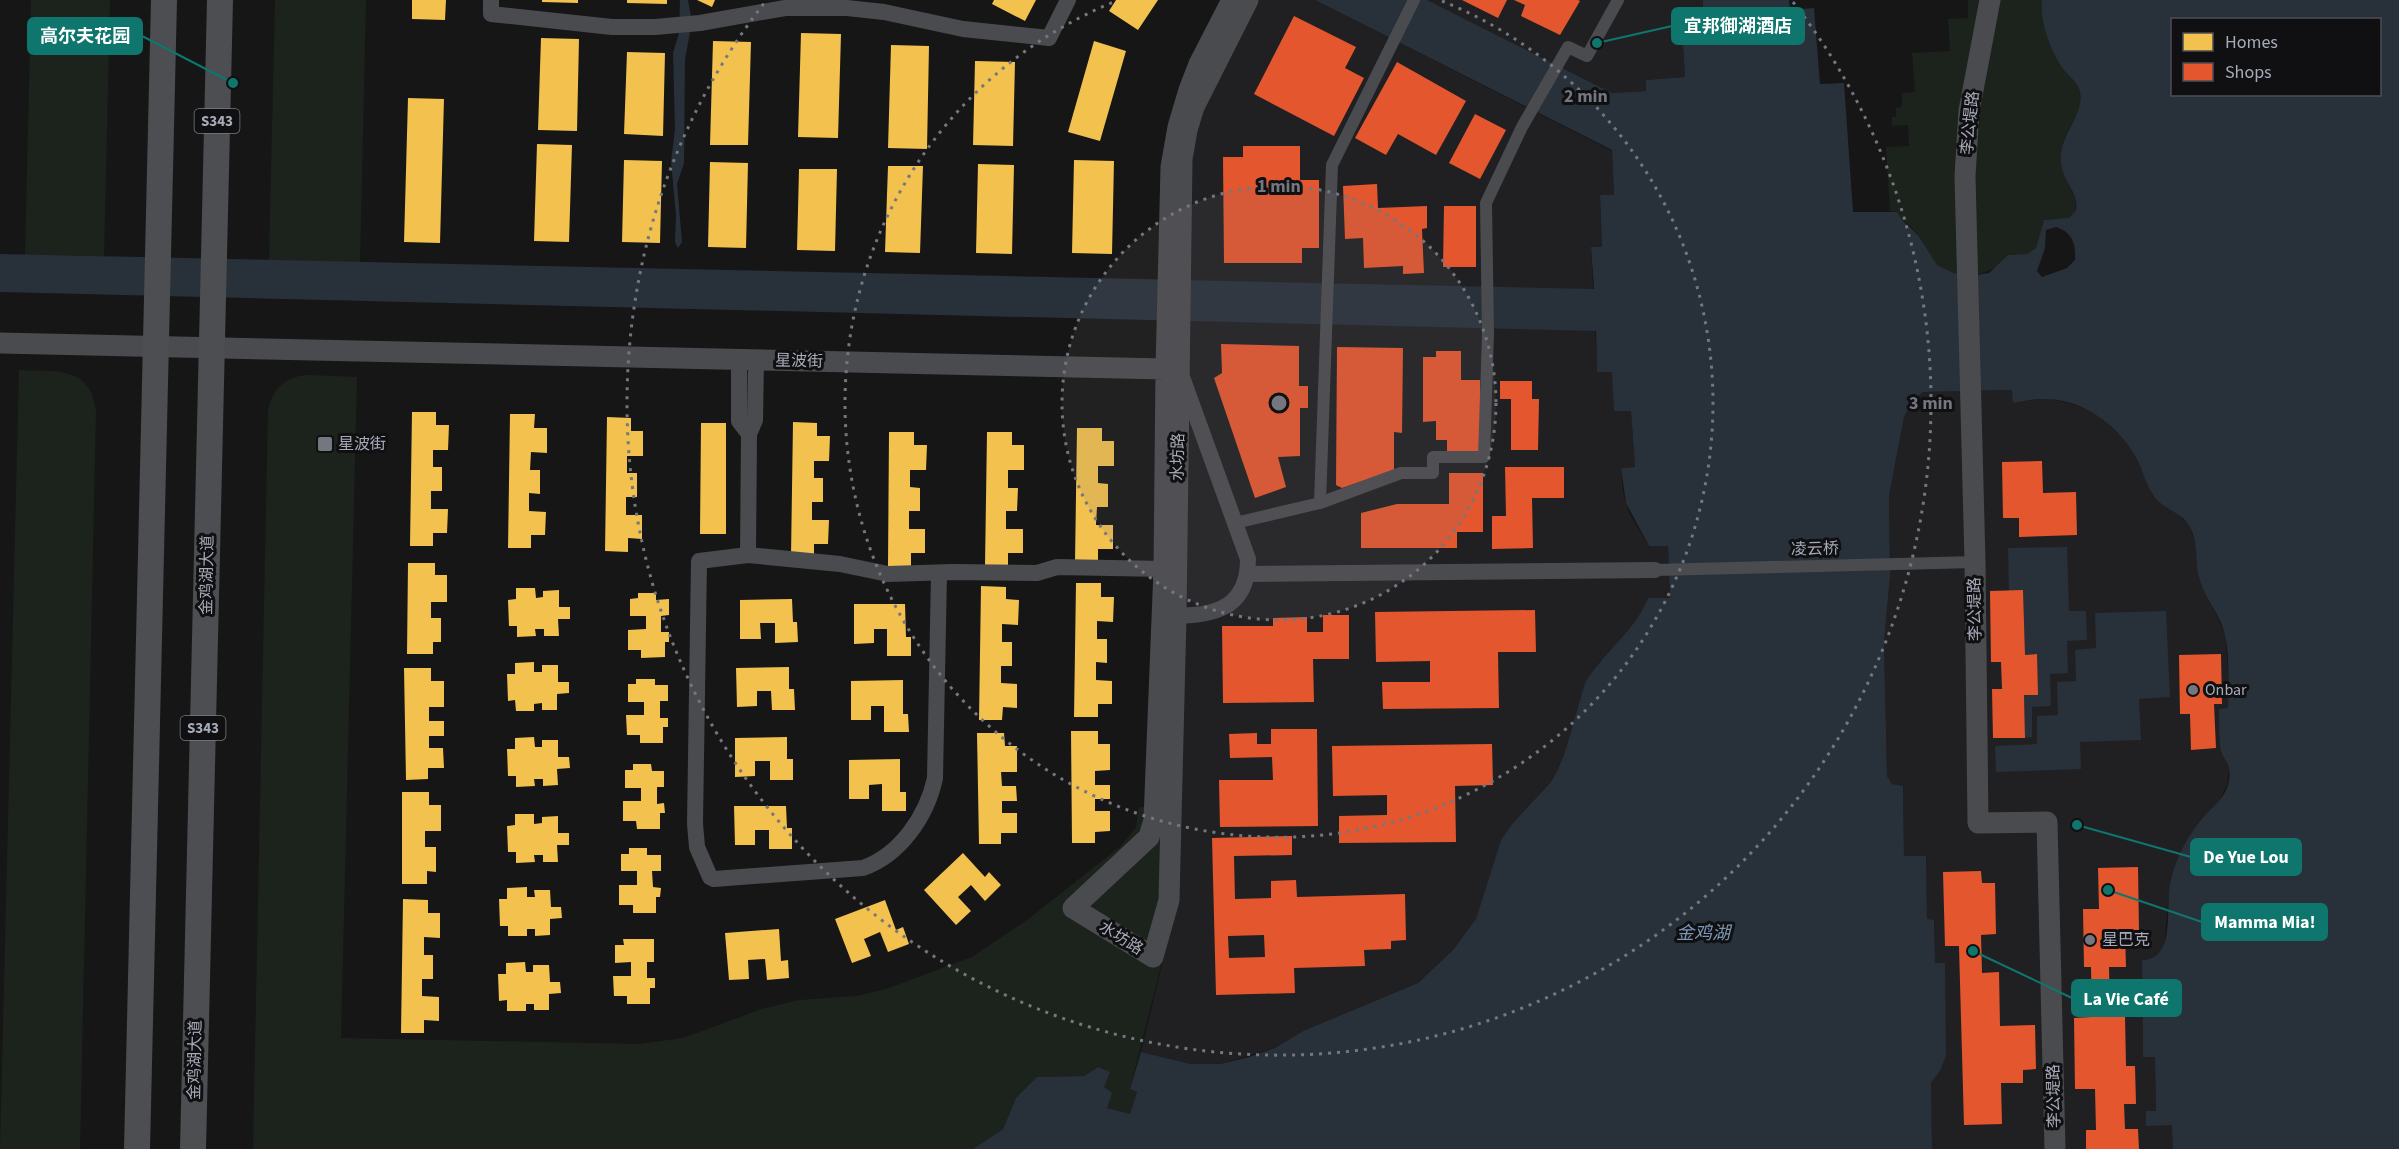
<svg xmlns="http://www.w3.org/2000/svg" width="2399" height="1149" viewBox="0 0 2399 1149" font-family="'Source Sans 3','Noto Sans SC',sans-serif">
<rect width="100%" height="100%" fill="#161616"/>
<path fill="#202022" d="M1259,0h56l297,151 2,45h-14l2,51h-11l6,125h15l19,38 4,57 -14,1 2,24 6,21 20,33 19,-1 2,53 -27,13 -18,25 -24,24 -10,14 -6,10 -20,68 -7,17 -7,13 -39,42 -11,16 -25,80 -23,30 -35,33 -115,48 -28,17 -55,16h-29l-50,-12 35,-146 11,-730 8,-45 43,-98z
M1427,0h276l1,13 -23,2 4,62 -39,3v11l-34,2z
M2013,390l1,13 25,-4h14l25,7 20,9 24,22 13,18 18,41 21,15 15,14 7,19 3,35 26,55 3,35v39l-8,1 5,48 4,13 -2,15 -8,17 -20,20 -23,40 -6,19 -6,67 -9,10 -13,2 1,97 12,-1 1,55 -10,14h27v24h-241l-1,-66 9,-12 5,-108h-10l-1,-43h-7l-1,-64h-22l-1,-70 -11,-2 -5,-8 -3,-134 6,-66 -1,-80 15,-79 10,-17 9,-8z"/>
<path fill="#1c231d" d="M31,0h79l-6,256 -79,-1z
M275,0h91l-6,263 -91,-3z
M1968,0h74c-3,18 7,47 17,62 6,9 18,19 21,30 5,22 -19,43 -19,66 -1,21 21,38 13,56l-7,5 -23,1 -8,28 -9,6 -19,1c-17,22 -50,29 -71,10 -8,-7 -12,-20 -18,-29 -6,-8 -16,-15 -22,-24l-7,-1 -4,-64 23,-1 -1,-21 -16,1v-9h4v-9l6,-1v-14l13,-1 -3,-39 38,-2 -2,-32 20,-1z
M19,370c35,2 71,-5 77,40l-16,739h-80z
M310,375l47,2 -16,661 298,6 44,-6 79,-29 37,-9 57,-4 30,-7 86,-32 55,-37 94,-74 15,-19 3,-20 40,-1 -3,100 -46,183 7,3 -7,23 -23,-7 -9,-41 -14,9 -47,1 -21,21 -13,31 -30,20h-720l15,-740c6,-22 18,-33 42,-34z"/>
<path fill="#283039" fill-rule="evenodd" d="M680,0h8l4,22 -7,37 -1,104 -7,21 5,58 -4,6 -3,-6 1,-27 -5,-53 4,-33 -2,-76 6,-20z
M1315,0h112l185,93 34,-2v-11l39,-3 -4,-62 22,-2v-13h86l1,10 24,-2 6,76 24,-1 9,129h44l7,10 14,13 19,30 16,8 19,3 17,-3 19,-18 19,-1 9,-6 8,-28 25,-2 7,-8c3,-20 -18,-31 -15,-56 2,-21 23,-41 19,-62 -2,-9 -10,-15 -16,-22 -13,-17 -25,-49 -22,-70h357v1149h-226l-1,-24 -26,1v-15h10l-1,-54h-12l-1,-97c36,0 22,-56 29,-81 5,-21 16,-41 29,-58 10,-12 23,-20 28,-36 6,-21 -6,-24 -8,-39 -1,-13 -1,-25 -1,-37l9,-1c0,-24 2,-50 -3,-73 -4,-19 -19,-35 -25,-54 -6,-18 0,-39 -12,-57 -9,-13 -27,-16 -35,-29 -8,-12 -11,-28 -19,-41 -19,-32 -55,-57 -94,-55 -9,0 -18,3 -27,4l-1,-13 -89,2 -9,8 -10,17 -15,79 1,80 -6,66 3,134 5,8 11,2 1,70h22l1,63 7,1 1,43h10l1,92 -6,16 -9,12 1,66h-959l30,-20 13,-31 21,-21 47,-1 14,-9 12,5 -6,15 8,6 -5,15 23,6 7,-22 -7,-3 11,-37 50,12h29l29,-7 26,-9 28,-17 115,-48 35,-33 23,-31 25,-79 11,-16 39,-42 7,-13 7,-17 20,-69c18,-31 49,-50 63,-85h22l-2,-52h-19l-23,-43 -5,-35 14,-1 -4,-56h-17l-2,-39h-15l-1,-41 -1596,-39v-38l1594,35 -3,-42h11l-2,-52h14l-2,-45zM2172,20h208v74h-208zM2056,227c16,5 20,16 19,33l-8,8 -25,9 -5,-6 8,-23 1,-18z
M2067,547l2,64h17l1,29 -20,1 1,32 -18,1 1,32 -19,1v30l-7,1 -1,-43h13l-1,-41 -11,1 -2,-64h-14l-1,-43z
M2166,611l4,86 -31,2 2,41 -61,2 1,27 -85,3 -1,-26 42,-2v-28l21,-1 -1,-33 19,-1 -1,-31 21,-2 -1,-35z"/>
<path fill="#f2c14e" d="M412,0h34l-1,20 -33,-1z
M542,0h36v3l-36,-1z
M627,0h40v4l-40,-1z
M697,0h18l-3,7z
M994,0h42l-11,21 -33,-17z
M1116,0h42l-20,30 -29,-19z
M801,33l40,1 -3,104 -40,-1z
M541,38l38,1 -2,92 -39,-1z
M713,41l38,1 -3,103h-38z
M1094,41l32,10 -26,90 -32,-9z
M891,45l38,1 -2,103 -39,-1z
M627,52l38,1 -2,83 -39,-2z
M975,61l40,1 -2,84 -40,-1z
M408,98l36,1 -4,144 -36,-1z
M537,144l35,1 -3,97 -35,-1z
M624,160l38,1 -2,82 -38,-1z
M1074,160l40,1 -2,93 -40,-1z
M710,162l38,1 -2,85 -38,-1z
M978,164l36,1 -2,89 -36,-1z
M888,166h35l-3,87 -35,-1z
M799,169h38l-2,82 -38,-1z
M412,412h24v13h13l-1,25h-15v17h9v24h-11v18h17l-1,24h-14v13h-23z
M510,414h25l-1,14h13v25l-16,-1 -1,18h10v24l-11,-1v18l17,1 -1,23h-14v13h-23z
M607,417l24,1v13h12v25h-16v17h10v24h-11v18h16v24l-14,-1v14l-23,-1z
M793,422l24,1v13h13l-1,25h-15v17h9v24h-11v18h17l-1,24h-14v13l-23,-1z
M701,423h25v111h-26z
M1077,428h25v13h12v25h-16v17l10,1v23h-11l-1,18h17v24h-15v13h-23z
M889,432h25v13h13l-1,25h-16v17l10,1v23h-11v18h16v24h-14v13h-23z
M987,432h25v13h12v25h-16v18h10l-1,23h-11v18h17v24h-15v13h-23z
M408,563h27v12h12v27h-16v16h10v24h-8v12h-26z
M1076,583h25v14h13l-1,25 -16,-1v18h10v24l-11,-1v18l16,1v23h-14v13h-24z
M981,586l25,1v12l13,1 -1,25 -16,-1v18h10v24h-11v17l16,1v24l-14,-1 -1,13h-23z
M516,588h19l1,10 7,-1v-6l16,-1v17h11v12h-12l1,17h-15v-7h-9l1,7 -19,1v-11h-8l-1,-26 8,-1z
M638,593h18v7l13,-1v16l-8,1v16h8v10h-4v15l-24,1v-8h-13v-20l18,-1v-13h-16v-17l8,-1z
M792,599l1,23h4l1,20 -23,1v-20h-15l1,16h-21v-39z
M854,604h51l1,33h5v19h-24v-27h-13v14l-20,1z
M534,662v10h8v-7h16v17h11v11l-12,1v16h-15v-7l-8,1v7h-18l-1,-11 -7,1 -1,-27h8v-11z
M789,667v22h5l1,21h-23l-1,-19h-14v15l-20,1 -1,-39z
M404,668h27v13h13v26h-15v14h15v15h-15v12h14l1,20h-16v11l-22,1z
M636,679h19v6h13v16h-8v17h8v9h-5v16h-23v-8h-13l-1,-20h18v-13h-16v-18h8z
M903,680v34h5l1,18h-25v-26h-13v14h-20v-39z
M1071,731h27v13h12v26l-15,1v14h15v14h-15v12h15v20l-15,1v11h-23z
M977,733h27l1,13h12v26h-16l1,14h14l1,15h-15v12h15v20h-16v11h-22z
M534,737l1,10h7v-7h16v17h11l1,11 -13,1 1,16 -15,1v-7h-9l1,7 -19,1v-11h-8l-1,-27h8v-11z
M787,737v22h6v21h-23v-19h-15v15l-20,1v-39z
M900,759v33h6v19h-24v-27l-13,1v14h-20v-39z
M633,764h18l1,7h12v16h-7v17l7,-1 1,10h-5v16h-23l-1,-8h-13v-20h18v-13h-16v-18h8z
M402,792h27v13h12v26h-16v16h11v25l-9,-1v13h-25z
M734,806h52l1,22h5v21h-23v-19h-14v15h-20z
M515,814h19v10l8,-1v-6l16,-1v17h11v12h-12l1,17h-15v-7h-9l1,7 -19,1v-11h-8l-1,-26 8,-1z
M629,848h18v7h14v16h-9l1,16 8,1 -1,9h-4v16h-23v-8h-14v-20h18v-14h-16v-17h8z
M963,853l22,24 4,-5 12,13 -16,16 -14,-16 -13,12 13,14 -15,14 -32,-35z
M527,887v10h8l-1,-7h16l1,17h10l1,11 -12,1v16l-15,1v-7h-8v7h-19v-10h-8l-1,-27h8v-11z
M403,899l25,1v13h12v25l-16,-1v18h9v24h-11v17l17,1v24l-15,-1v13h-23z
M885,900l11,30 7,-3 6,17 -21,8 -8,-20 -16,7 7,17 -19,7 -17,-44z
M779,929l2,32 7,-1 1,18 -22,2 -2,-21 -17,1 1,19 -20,1 -4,-47z
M623,939h31v23h-7v16h8v10h-5v16h-23v-8h-13l-1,-20h18v-14l-16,1v-18h9z
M525,962l1,10h7v-7h16l1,17h10l1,11 -12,1v16h-15v-6h-8v7h-19v-11l-8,1 -1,-27h8v-11z"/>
<path fill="#e4572e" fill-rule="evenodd" d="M1462,0h45l-9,18z
M1514,0h64l2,1 -20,34 -39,-19 4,-11z
M1294,16l62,31 -11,21 19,10 -30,58 -80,-42z
M1397,62l69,39 -30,54 -38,-21 -12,21 -31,-17z
M1475,114l31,16 -26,49 -31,-16z
M1243,146h57v34h19v68h-17v15h-78l-1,-106h20z
M1377,184l1,24 49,-2v22l-5,1 2,44 -21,1v-8l-39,2 -1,-30 -18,1 -2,-53z
M1444,206h32v61h-33z
M1221,344l78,2v40h9v22h-8v48l-22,1 8,30 -31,11 -41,-120 8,-5z
M1337,347l66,1 -1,85 -8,-1v38l-52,18 -6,-3z
M1436,351h25v29h19v75h-33v-15h-11v-19l-13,1v-65h13z
M1500,381h32v18h7l-1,51h-27v-51h-11z
M2042,461l1,32 33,-1 1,43 -58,2v-19h-16l-1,-56z
M1505,467h59v31h-32l1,50 -41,1v-33h14z
M1449,473h34v59h-26v16h-96v-35l36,-9h52z
M2023,590l2,65 12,-1 1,41h-14l1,43h-32l-1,-49h10l-1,-27h-10l-1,-71z
M1535,610l1,42h-38l1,56 -116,1 -1,-27h48v-21l-54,1 -1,-50z
M1323,615h26v44h-36l1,43 -91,1 -1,-77h51v-8l34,-1v15h16z
M2221,654l1,50h-8l2,44 -25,2 -1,-36h-10l-1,-59z
M1271,729h46l1,97 -98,1 -1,-47h54l-1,-23 -42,1 -1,-24 28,-1v11h14z
M1492,744l1,41 -38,1 1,56 -117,1v-27l48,-1v-20l-54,1 -1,-50z
M1292,836v19l-58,1 1,43 36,-1v-17l25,-1 1,17 108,-3 1,46 -15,1v8l-27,1 1,16 -71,2 1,25 -79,2 -4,-157zM1264,935l1,22 -36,1 -1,-22z
M2138,867l1,66h-14l1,34h-17l1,50h15l1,49h9l1,38h-12l1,25h13l1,20h-53v-19h10l-1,-41h-20l-1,-71 18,-1 -1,-50h-7l-1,-58h16l-1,-41z
M1981,871l1,12h13l1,51 -15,1 1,38 17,-1 1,54 35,-1 1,44 -13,1v13h-22l1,41 -38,1 -5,-179h-14l-2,-74z"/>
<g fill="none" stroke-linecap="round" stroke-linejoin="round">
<path stroke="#4a4b4f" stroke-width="12" d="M1320,503l81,-30h32v-16h51l4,-123 -2,-131 36,-76 46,-80 19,9 31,-56
M1235,523l85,-20 12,-338 82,-165
M1655,570l320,-8"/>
<path stroke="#4a4b4f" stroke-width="16" d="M491,0v14l121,13h43l45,-4 85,-15h62l37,4 79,17 86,9 19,-38
M739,359v62l10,13 6,-14 1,-60
M749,434l-1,121 92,9 48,10 64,-2 85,1 20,-6 107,2
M748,555l-49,6 -4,263 2,23 13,30 4,2 149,-11c37,-13 64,-52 72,-90l4,-205
M1248,574l407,-4
M1163,616c44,0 85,-2 85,-57l-66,-182"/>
<path stroke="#4a4b4f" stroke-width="21" d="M1232,0l-33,64 -10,26 -11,37 -7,40 -5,202 -2,200 -10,251 -5,17 -76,71 80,49 16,-57 7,-284 6,-457 5,-29 7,-23 54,-107
M1990,0l-21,111 -4,65 10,386 3,261 69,-1 8,327
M0,343l1166,26"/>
<path stroke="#4c4e51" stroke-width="26" d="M137,1149l27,-1149
M193,1149l27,-1149"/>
</g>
<circle cx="1279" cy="403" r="217" fill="#74777f" fill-opacity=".12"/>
<g fill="none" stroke="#74777f" stroke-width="3" stroke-dasharray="3 6">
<circle cx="1279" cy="403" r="217"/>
<path d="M1442 1A434 434 0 1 1 1116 1"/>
<path d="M1793 2A652 652 0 1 1 765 2"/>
</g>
<g fill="#74777f" stroke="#101012" stroke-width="2">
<rect x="317" y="436" width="16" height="16" rx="3"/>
<circle cx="2193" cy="690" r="6"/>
<circle cx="2090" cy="940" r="6"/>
</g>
<g text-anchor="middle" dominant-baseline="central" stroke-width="6" stroke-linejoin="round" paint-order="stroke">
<g fill="#101012" stroke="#797c86" stroke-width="1.5">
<rect x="194.5" y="109" width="45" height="24" rx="4.5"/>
<rect x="180.5" y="716" width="45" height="24" rx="4.5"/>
</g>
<g font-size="15" font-weight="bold" fill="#a6abb8">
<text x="217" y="121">S343</text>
<text x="203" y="728">S343</text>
</g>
<g font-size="16" fill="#a6abb8" stroke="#101012">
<text transform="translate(1970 123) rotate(-84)">李公堤路</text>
<text transform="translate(799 361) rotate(1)">星波街</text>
<text transform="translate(1178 457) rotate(-89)">水坊路</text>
<text transform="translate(1815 549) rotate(-1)">凌云桥</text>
<text transform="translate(207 575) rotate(-89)">金鸡湖大道</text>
<text transform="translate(1975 609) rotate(-91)">李公堤路</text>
<text transform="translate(1121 938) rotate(32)">水坊路</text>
<text transform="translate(195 1060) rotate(-89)">金鸡湖大道</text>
<text transform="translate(2054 1096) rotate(-91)">李公堤路</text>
</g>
<g font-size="16" fill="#a6abb8" stroke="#101012" text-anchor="start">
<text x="338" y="444">星波街</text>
<text x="2205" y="690">Onbar</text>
<text x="2102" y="940">星巴克</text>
</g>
<g font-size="18" font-style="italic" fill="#7b97b5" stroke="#101012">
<text x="1703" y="933">金鸡湖</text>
</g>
</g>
<circle cx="1279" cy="403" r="9" fill="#74777f" stroke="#101012" stroke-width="3"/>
<g font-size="18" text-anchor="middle" font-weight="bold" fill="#74777f" stroke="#101012" stroke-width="6" stroke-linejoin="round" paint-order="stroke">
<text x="1586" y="102">2 min</text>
<text x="1279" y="192">1 min</text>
<text x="1931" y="409">3 min</text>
</g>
<path fill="none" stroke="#0f766e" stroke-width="2" d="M1597 43L1672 26M233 83L142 36M2077 825L2191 857M2108 890L2202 922M1973 951L2072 998"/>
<g fill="#0f766e" stroke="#101012" stroke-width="2">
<circle cx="1597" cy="43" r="6"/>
<circle cx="233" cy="83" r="6"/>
<circle cx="2077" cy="825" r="6"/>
<circle cx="2108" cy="890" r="6"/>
<circle cx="1973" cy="951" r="6"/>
</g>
<g fill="#0f766e" stroke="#0f766e" stroke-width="2">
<rect x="1672" y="8" width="132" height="36" rx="6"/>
<rect x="28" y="18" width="114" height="36" rx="6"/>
<rect x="2191" y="839" width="110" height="36" rx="6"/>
<rect x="2202" y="904" width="125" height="36" rx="6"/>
<rect x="2072" y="980" width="109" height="36" rx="6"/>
</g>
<g font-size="18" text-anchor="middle" font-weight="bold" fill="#fff">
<text x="1738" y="32">宜邦御湖酒店</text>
<text x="85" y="42">高尔夫花园</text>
<text x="2246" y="863">De Yue Lou</text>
<text x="2265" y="928">Mamma Mia!</text>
<text x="2126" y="1005">La Vie Café</text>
</g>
<rect x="2171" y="18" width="210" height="78" fill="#101012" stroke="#4c4e54" stroke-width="1.5"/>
<rect x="2183" y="33" width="30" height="18" fill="#f2c14e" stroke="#4c4e54" stroke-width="1.5"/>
<text x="2225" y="48" font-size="18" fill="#a6abb8">Homes</text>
<rect x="2183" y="63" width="30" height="18" fill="#e4572e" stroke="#4c4e54" stroke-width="1.5"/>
<text x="2225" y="78" font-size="18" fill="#a6abb8">Shops</text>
</svg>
